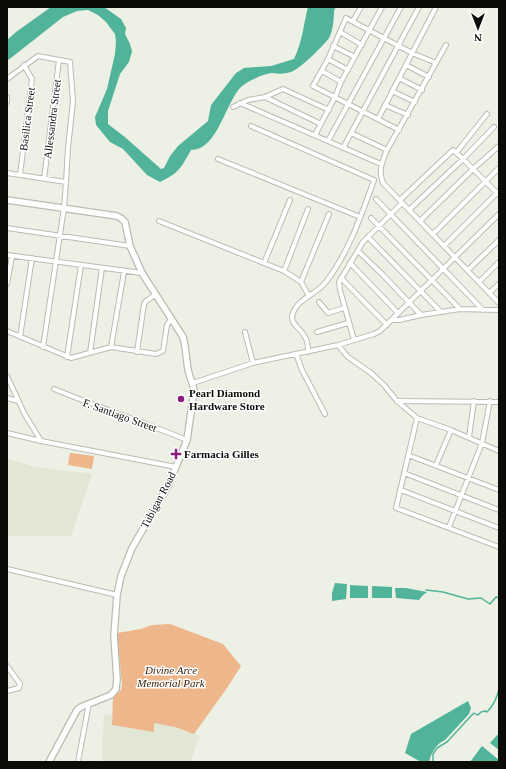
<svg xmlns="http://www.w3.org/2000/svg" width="506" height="769" viewBox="0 0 506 769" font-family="'Times New Roman',serif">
<rect width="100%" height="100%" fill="#edf0e5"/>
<path fill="#e2e6d4" d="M7,459l28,8 57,7 -21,62h-64z
M104,714l8,1v10l42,7v-9l21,4 25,9 -10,26h-88z"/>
<path fill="#eeb68b" d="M70,453l24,3 -2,13 -24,-4z
M170,624l53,20 18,22 -14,22 -33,46 -19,-7 -21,-4v9l-42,-7 1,-28 8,-7 1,-6 -5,-51 24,-4 11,-4z"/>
<path fill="#51b49a" d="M51,7h53l17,12 5,9 -1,6 5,10 2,7 -1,4 -2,7 -9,12 -12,37v13l18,14 35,31 3,-1 6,-12 8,-10 30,-25 3,-16 25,-32 8,-5 27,-2 23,-7c9,-19 9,-33 14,-52h28l-2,4c0,8 -1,20 -5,27 -6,8 -29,31 -38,34 -7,2 -12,2 -18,1 -8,0 -25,8 -31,13 -17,16 -24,64 -51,64 -10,18 -12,23 -31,32l-13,-7 -24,-26 -13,-7 -14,-17 -1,-8 12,-28 8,-35 1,-12 -1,-8 -9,-12 -8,-7 -10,-5 -11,1 -14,6 -56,44v-21l9,-8z
M335,583l12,1 -1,15 -14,2v-8z
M350,585l18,1v12h-18z
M372,586l20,1v11h-20z
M395,588h11l21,4 -5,4 -3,4 -23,-2z
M468,701l3,7 -2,6 -24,26c-9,4 -14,13 -16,22h-8l-16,-9 6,-19z
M499,733v17l-9,-7z
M482,746l17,14v2h-29z"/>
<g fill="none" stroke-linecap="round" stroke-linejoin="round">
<path stroke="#51b49a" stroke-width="1.5" d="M426,590l17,2 25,7 13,-1 9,6 6,-7 3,1
M433,762v-8l4,-6 10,-6 23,-25 4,-4 3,2 2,-1 2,-2 4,-1 2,1c6,-6 10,-14 12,-23"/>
<g stroke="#babcb3" stroke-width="6">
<path id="street" d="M353,21l8,-14
M340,32l22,13
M446,45l-59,105c-5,12 -9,20 -4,33l116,120
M333,46l22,11
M328,59l20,11
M406,65l23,12
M322,71l19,11
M399,78l23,12
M7,79l31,-23 32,6 3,39 -5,47 -2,34 -2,26 -21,139
M392,91l23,11
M7,97v5
M265,97l56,27
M240,103l141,61
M385,105l23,10
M233,107l15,-7 17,-3 18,-8 46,21
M378,119l58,-112
M251,126l123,54c-13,36 -25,72 -48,102 -10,13 -31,17 -34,35 -1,7 10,13 13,20 3,4 3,10 3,15
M399,130l-86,-44 15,-27 18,-41 66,35 24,10
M351,133l36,17
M315,135l20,-38 6,-15 41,-75
M328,141l73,-134
M343,148l76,-141
M456,153l31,-39
M218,159l142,58
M7,173l59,9
M20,175l12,-96 -8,-14
M44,179l15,-119
M376,199l107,111
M400,200l53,-50 10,9 36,36
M409,210l54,-51 31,-32
M371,218l89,91
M159,221l125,50 17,11 8,14
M420,221l53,-52 26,-23
M7,228l123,18
M433,234l66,-66
M368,237l73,75
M444,246l55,-55
M358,251l25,24 38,40
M7,255l135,18
M264,263l26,-63
M350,263l48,50
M468,270l31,-30
M284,271l24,-62
M341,278l46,47
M301,282l28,-68
M479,282l20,-20
M7,284l5,-28
M489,293l10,-9
M319,302l9,11 16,-5
M392,320h7l22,-5 39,-6 39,1
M7,331l64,27 40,-11 45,7 7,-3 4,-26 4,-6
M245,332l8,31
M317,332l31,-9
M20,337l12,-79
M354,340l-14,-50 -1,-8 24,-40 39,-39
M338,345l10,12 23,16 13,12 13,16 20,17 34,12 48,21
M111,347l13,-75
M137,352l7,-48 2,-3 9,-6
M90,353l12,-85
M296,354l6,16 23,44
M67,357l14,-92
M7,376l17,37 17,28
M193,383l60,-20 85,-18 36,-11 6,-3 119,-117
M54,389c44,18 89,33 133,51
M7,398l11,3
M398,401l101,1
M417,418l-21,90 103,39
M7,433l34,8 135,26
M469,437l5,-36
M408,455l91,35
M436,465l15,-35
M404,473l95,37
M401,490l98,38
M449,527l33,-84 8,-42
M7,569l110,26
M7,666l13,18 -1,4 -12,3
M78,762l11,-59"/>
</g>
<g stroke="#babcb3" stroke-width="8">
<path id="secondary" d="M7,200l110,16 5,3 3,3 5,24 12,27 41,64c3,10 3,21 5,32 1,8 5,13 6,22l-7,49 -19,46 -36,62 -11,28 -4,19 -3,41 3,43 -1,10 -5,6 -30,12 -4,3 -28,52"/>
</g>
<use href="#street" stroke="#fff" stroke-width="4"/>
<use href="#secondary" stroke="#fff" stroke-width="5.5"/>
</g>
<g fill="#8b1d81" stroke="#fff" stroke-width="1.5">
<circle cx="181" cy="399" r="4"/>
<path d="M174 448h4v4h4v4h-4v4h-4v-4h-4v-4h4z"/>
</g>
<g text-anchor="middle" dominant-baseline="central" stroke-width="3" stroke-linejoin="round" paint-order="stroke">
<g font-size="11" fill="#0b0c08" stroke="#fff">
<text transform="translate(27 119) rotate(-83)">Basilica Street</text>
<text transform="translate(52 119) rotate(-83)">Allessandra Street</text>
<text transform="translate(120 415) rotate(20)">F. Santiago Street</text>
<text transform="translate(158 500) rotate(-62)">Tubigan Road</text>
</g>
<g font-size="11" font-weight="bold" fill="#0b0c08" stroke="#fff" text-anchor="start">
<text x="189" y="393">Pearl Diamond<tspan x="189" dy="13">Hardware Store</tspan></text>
<text x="184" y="454">Farmacia Gilles</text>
</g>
<g font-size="11" font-style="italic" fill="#3c220b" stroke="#fff">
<text x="171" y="670">Divine Arce<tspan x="171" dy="13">Memorial Park</tspan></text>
</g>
</g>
<rect width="506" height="769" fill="none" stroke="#0b0c08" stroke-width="16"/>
<g transform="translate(478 28) rotate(180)" stroke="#ffffff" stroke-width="3" paint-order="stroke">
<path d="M0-3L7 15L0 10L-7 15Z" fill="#0b0c08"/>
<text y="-6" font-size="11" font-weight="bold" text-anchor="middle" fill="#0b0c08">N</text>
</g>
</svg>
